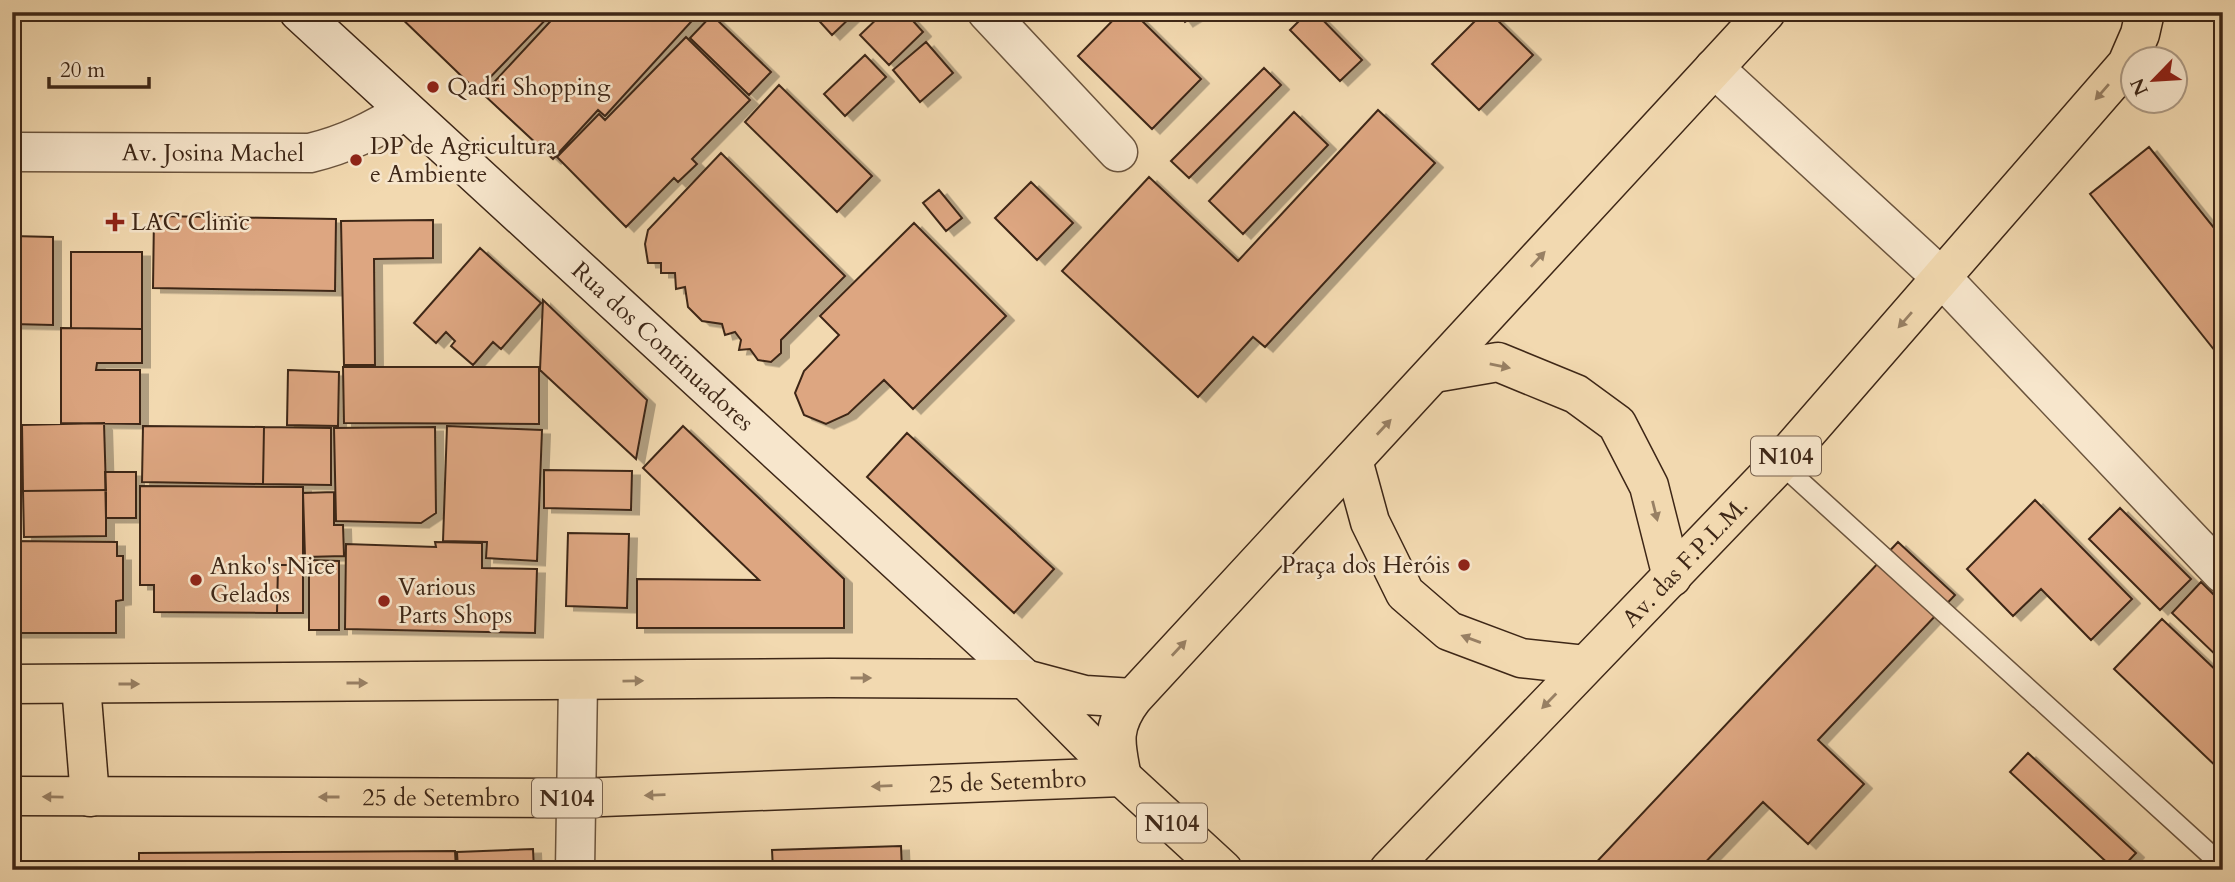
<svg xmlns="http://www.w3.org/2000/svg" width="2235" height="882" viewBox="0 0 2235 882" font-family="Cardo,serif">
<defs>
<filter id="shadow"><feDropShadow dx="8" dy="4.5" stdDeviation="0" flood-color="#0004"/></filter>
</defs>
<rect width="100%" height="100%" fill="#f2d9b0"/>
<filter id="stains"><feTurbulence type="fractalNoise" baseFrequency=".00286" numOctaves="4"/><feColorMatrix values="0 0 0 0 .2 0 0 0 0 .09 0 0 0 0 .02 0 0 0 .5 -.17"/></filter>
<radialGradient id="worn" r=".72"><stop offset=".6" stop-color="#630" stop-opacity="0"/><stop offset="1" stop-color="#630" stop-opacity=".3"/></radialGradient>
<path fill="#dda681" stroke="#3e2717" stroke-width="2" filter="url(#shadow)" d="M395,12h158l-76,79z
M559,12h141l-95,104 -7,-6 -45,49 -70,-65z
M811,12h45l-24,23z
M884,12h21l18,20 -34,33 -29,-30z
M1121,12h12l68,67 -49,50 -74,-73z
M1178,12h23l-16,10z
M1308,12h7l47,48 -22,21 -50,-51z
M1484,12h5l44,43 -54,55 -47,-46z
M712,15l59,57 -22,23 -59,-57z
M686,37l64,63 -58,59 5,5 -19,18 -4,-4 -48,49 -69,-70 42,-43 6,6z
M926,42l27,31 -33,29 -27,-32z
M865,55l21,22 -41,39 -21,-22z
M1264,68l17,17 -92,93 -18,-17z
M779,85l93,91 -35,36 -92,-90z
M1378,110l57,53 -170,184 -12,-10 -55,60 -136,-126 87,-94 89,84z
M1294,112l34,33 -85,89 -34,-33z
M2149,147l74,92v122l-133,-167z
M721,153l124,123 -64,64v13l-10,9 -13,-2 -8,-11 -11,1 2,-10 -6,-8 -10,3 -3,-11 -20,-3 -14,-14 -3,-20 -9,2 -1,-16h-14v-10h-13l-3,-19 3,-14z
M1031,182l42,41 -36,37 -42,-42z
M939,190l23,28 -16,13 -23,-28z
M154,216l182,3 -1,72 -182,-3z
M433,220v38l-59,1 1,106h-31l-3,-144z
M914,223l92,93 -93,93 -29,-29 -36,34 -22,10 -22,-9 -9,-22 9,-22 35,-36 -19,-19z
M12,236l41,1v88l-41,-1z
M480,248l61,55 -40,46 -8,-7 -20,23 -22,-19 4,-5 -9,-9 -10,11 -22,-20z
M71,252h71v77l-71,-1z
M543,300l104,100 -11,59 -96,-89z
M61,328l81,1v34h-45l-1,7h44v54l-79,-1z
M343,367h196v57l-195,-1z
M288,370l51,2 -1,54 -51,-1z
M104,423l2,67 -83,1 -1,-66z
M12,425h7v44h-7z
M143,426l121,1 -1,57 -121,-2z
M447,426l95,4 -5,131 -51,-3 1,-16 -44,-1z
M683,426l161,153v49h-207v-49l122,1 -116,-112z
M264,427l67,1v57l-68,-1z
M435,427l1,86 -15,10 -85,-2 -2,-93z
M907,433l147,136 -40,44 -147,-136z
M544,470l88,1 -1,39 -87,-2z
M105,472h31v46h-30z
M140,486l163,1v78h-25l-1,48 -123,-1v-27h-14z
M106,490v46l-82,1 -1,-46z
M334,492v33h9l1,31 -39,1 -2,-64z
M2035,500l97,99 -41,41 -50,-51 -28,27 -46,-47z
M2120,508l71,71 -31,31 -71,-71z
M568,533l61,1 -2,74 -61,-2z
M12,541l105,1v14h6v44l-7,1v32h-104z
M435,542l47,1v25l55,1 -2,64 -190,-4 1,-85 90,3z
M1898,542l57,53 -137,145 46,44 -56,60 -45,-42 -65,68h-109z
M309,560l30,1v69h-30z
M278,565h25v48h-26z
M2201,582l22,22v58l-51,-49z
M2162,619l61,58v96l-109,-104z
M2028,753l108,100 -16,17h-5l-105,-98z
M901,846l1,24h-129l-1,-20z
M533,849l1,21h-76l-1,-18z
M455,851l1,19h-317v-17z
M12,861l105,2v7h-105z
M664,866l70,4h-70z"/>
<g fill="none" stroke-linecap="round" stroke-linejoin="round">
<g stroke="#6b543d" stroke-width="22">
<path id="lane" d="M1780,463l443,403"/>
</g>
<g stroke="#6b543d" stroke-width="41">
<g id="street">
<path d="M987,12l131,140"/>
<path d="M1714,68l227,209 282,297"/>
<path id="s1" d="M12,152l298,1c37,-9 62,-22 95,-42"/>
<path d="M575,870l3,-188"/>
</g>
</g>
<g stroke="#3e2717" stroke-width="41">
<g id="secondary">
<path id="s2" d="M299,12l726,667"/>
</g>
</g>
<g stroke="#3e2717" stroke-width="41">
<g id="primary">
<path d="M1434,373l64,-11 78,32 41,30 32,62 23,91"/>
<path d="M1353,460l17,62 35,71 44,38 72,27 64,7"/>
<path d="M1025,679l97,98 101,93"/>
<path d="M12,684l818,-6 195,1 60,16 48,3"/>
<path d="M81,685l9,112"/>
<path d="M1122,777c-7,-34 -11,-50 11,-79l633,-686"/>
<path id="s3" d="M12,796l565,2 545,-21"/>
<path id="s4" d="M1389,870l391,-407 347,-399 13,-30 5,-22"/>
</g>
</g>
<use href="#lane" stroke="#f7e6cc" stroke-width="19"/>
<use href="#street" stroke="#f7e6cc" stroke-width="38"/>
<use href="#secondary" stroke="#f7e6cc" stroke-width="38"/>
<use href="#primary" stroke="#f2d9b0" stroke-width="38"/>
</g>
<defs><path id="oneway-solid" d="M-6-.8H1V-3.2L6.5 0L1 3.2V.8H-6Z" transform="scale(1.75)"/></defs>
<g fill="#988064">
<use href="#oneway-solid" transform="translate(2102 92) rotate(131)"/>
<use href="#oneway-solid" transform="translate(1538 259) rotate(-47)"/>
<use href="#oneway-solid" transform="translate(1905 320) rotate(131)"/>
<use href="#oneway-solid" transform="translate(1500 366) rotate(11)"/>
<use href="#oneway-solid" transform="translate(1384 427) rotate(-47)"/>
<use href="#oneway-solid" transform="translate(1655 511) rotate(76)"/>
<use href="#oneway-solid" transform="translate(1471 639) rotate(-160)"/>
<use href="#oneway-solid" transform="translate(1179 648) rotate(-47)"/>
<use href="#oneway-solid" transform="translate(861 678)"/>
<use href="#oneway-solid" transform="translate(633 681) rotate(-1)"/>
<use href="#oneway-solid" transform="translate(357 683)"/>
<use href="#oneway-solid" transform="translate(129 684)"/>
<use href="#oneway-solid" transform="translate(1549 701) rotate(134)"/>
<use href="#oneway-solid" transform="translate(882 786) rotate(178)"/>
<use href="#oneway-solid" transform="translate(655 795) rotate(178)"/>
<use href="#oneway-solid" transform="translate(53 797) rotate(-179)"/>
<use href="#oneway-solid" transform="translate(329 797) rotate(-180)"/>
</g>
<g fill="#8f2418" stroke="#f7e6cc" stroke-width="2.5">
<circle cx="433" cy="87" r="7"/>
<circle cx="356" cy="160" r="7"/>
<path d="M111.5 211.5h7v7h7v7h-7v7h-7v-7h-7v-7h7z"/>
<circle cx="1464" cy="565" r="7"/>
<circle cx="196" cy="580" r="7"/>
<circle cx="384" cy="601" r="7"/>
</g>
<g text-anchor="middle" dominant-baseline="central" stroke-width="5" stroke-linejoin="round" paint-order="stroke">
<g fill="#f7e6cc" stroke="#76604d" stroke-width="2">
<rect x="1751" y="436.5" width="70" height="39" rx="5"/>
<rect x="532" y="778.5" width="70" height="39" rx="5"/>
<rect x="1137" y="803.5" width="70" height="39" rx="5"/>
</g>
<g font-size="23" font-weight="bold" fill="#3e2717">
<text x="1786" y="456">N104</text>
<text x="567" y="798">N104</text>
<text x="1172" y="823">N104</text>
</g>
<g font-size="24" fill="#3e2717" stroke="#f7e6cc" text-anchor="start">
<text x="447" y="87">Qadri Shopping</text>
<text x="370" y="146">DP de Agricultura<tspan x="370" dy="28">e Ambiente</tspan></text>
<text x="131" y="222">LAC Clinic</text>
<text x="1450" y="565" text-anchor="end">Praça dos Heróis</text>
<text x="210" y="566">Anko's Nice<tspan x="210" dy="28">Gelados</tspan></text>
<text x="398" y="587">Various<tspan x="398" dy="28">Parts Shops</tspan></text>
</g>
<g font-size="24" fill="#3e2717" stroke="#f7e6cc">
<text stroke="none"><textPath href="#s1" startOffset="201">Av. Josina Machel</textPath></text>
<text stroke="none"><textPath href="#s2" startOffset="494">Rua dos Continuadores</textPath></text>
<text stroke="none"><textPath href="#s4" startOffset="427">Av. das F.P.L.M.</textPath></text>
<text stroke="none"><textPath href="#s3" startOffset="996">25 de Setembro</textPath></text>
<text stroke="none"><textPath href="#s3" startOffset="429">25 de Setembro</textPath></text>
</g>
</g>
<rect width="2235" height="882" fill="none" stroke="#f2d9b0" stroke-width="42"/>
<rect x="14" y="14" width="2207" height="854" fill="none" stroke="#3e2717" stroke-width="3.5"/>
<rect x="21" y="21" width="2193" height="840" fill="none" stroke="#3e2717" stroke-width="2"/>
<g transform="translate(2154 80) rotate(245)"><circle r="33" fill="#f7e6cc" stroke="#ad9a84" stroke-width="2"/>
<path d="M0-5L12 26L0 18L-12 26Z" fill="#8f2418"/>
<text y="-10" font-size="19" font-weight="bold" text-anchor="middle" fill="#3e2717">N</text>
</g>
<path d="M49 77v10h100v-10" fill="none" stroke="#3e2717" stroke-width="3.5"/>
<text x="60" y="77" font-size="21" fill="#3e2717" stroke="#f7e6cc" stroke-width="5" paint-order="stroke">20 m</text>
<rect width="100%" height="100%" filter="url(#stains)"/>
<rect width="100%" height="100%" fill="url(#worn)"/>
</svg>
